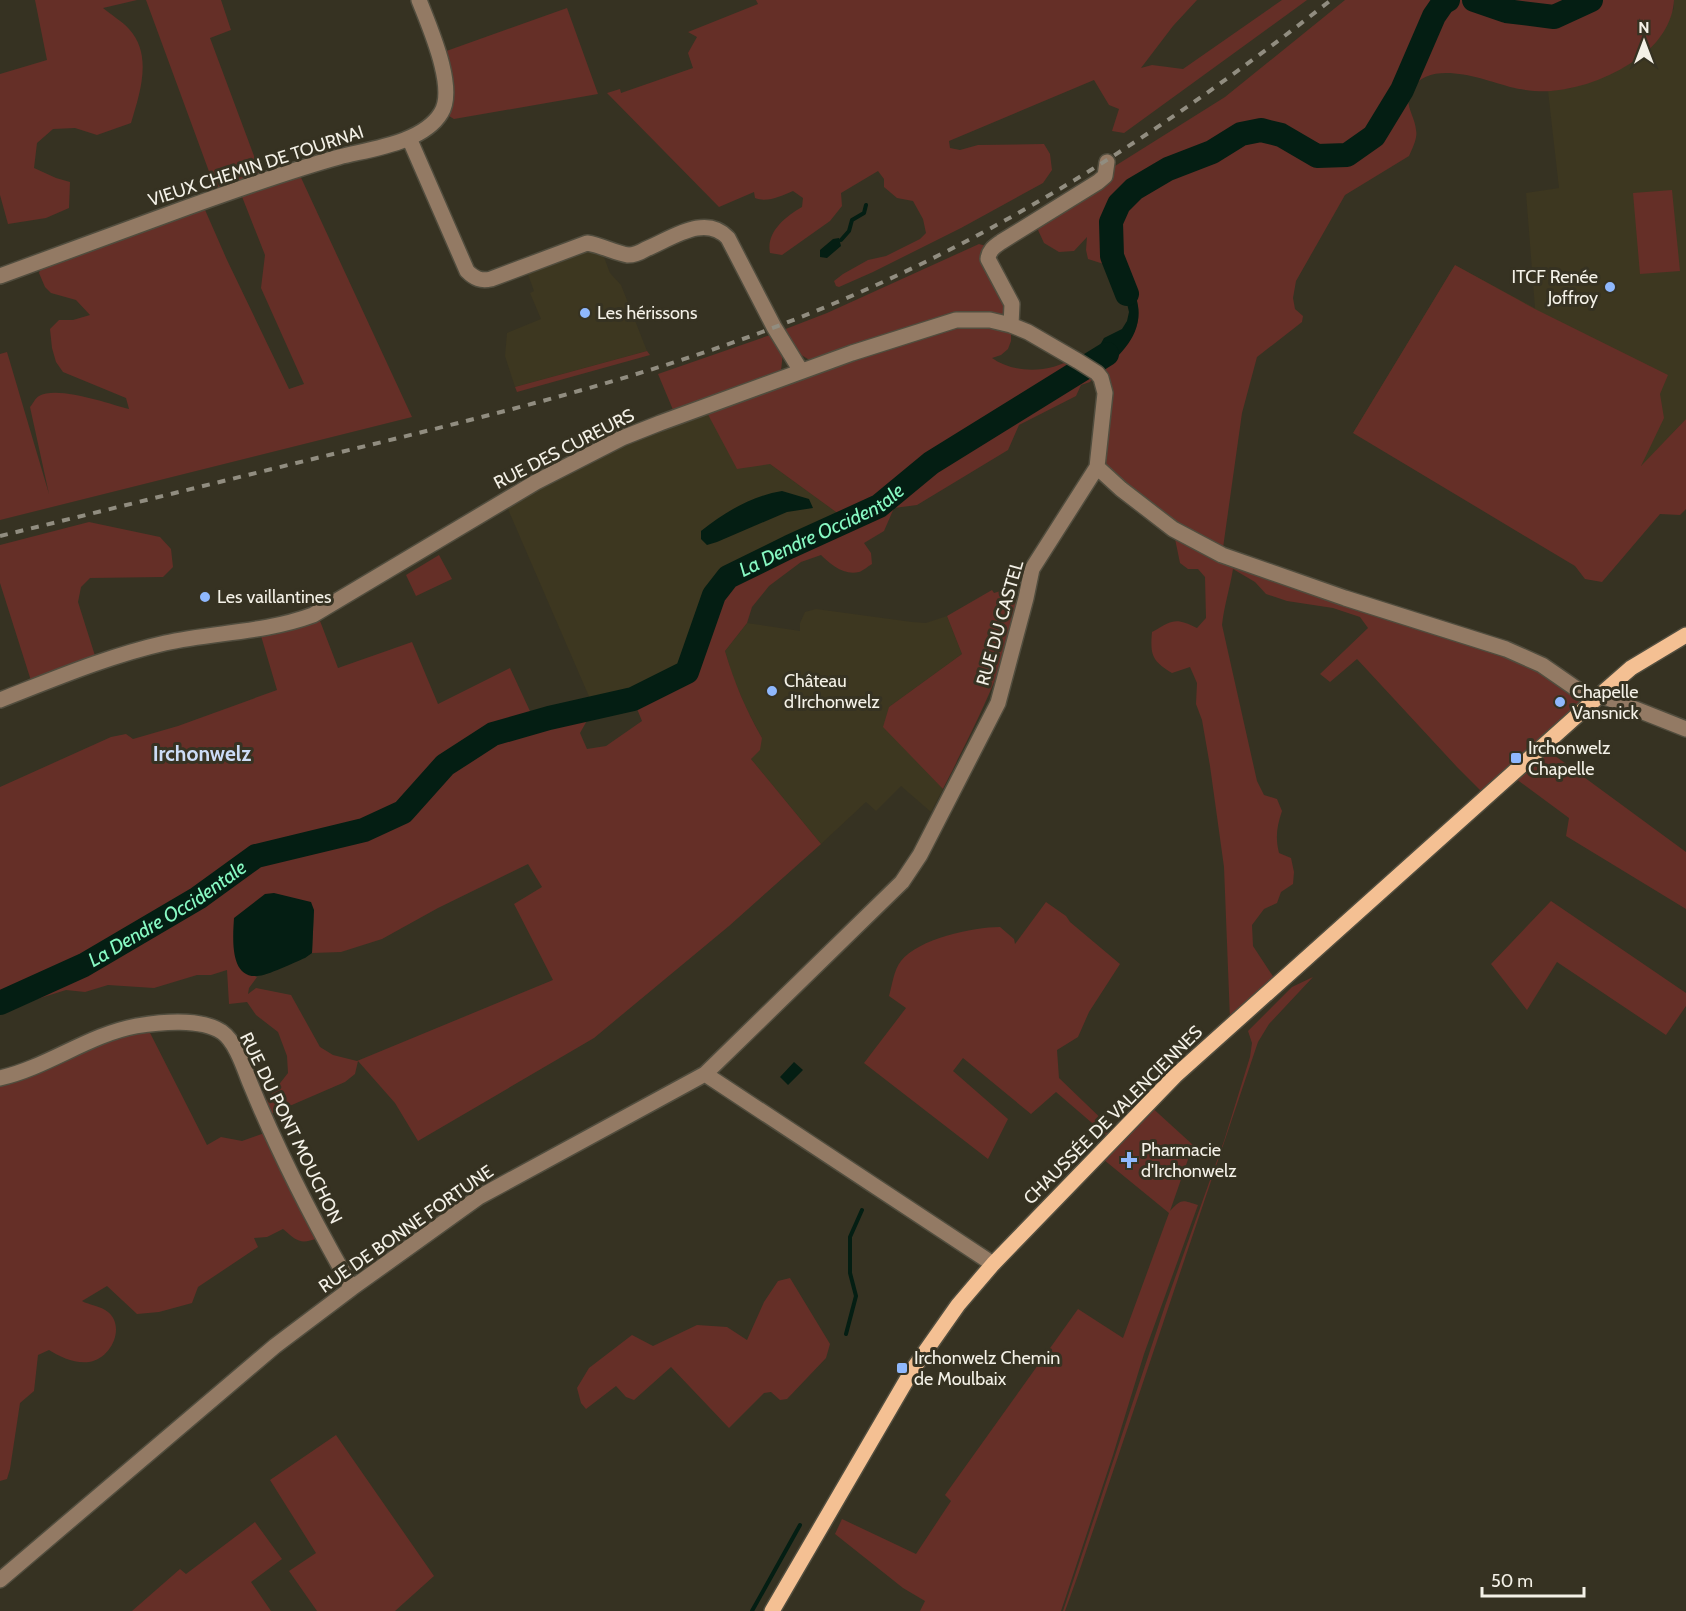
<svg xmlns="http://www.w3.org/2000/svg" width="1686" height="1611" viewBox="0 0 1686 1611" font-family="Cabin,sans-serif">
<rect width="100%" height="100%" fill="#363222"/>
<path fill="#3d3720" d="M1674,0h12v419l-46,49 -287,-35 102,-168 80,43 -9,-115 33,-5 -11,-97 23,-3 103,-79z
M576,246l26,6 8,21 11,12 26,66 -132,36 -10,-31 2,-23 34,-14 -11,-26 4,-2 -9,-25z
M704,407l66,57 77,56 -119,58 -14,17 -27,77 -54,27 -39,9 -90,-208z
M816,609l96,13 14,1 21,-7 15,38 -73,53 54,82 -12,23 -30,-26 -25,25 -10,-9 -45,42 -70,-85 11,-21 -14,-26 -15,-34 -8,-27 22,-28 53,8v-8l5,-11z"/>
<path fill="#652f27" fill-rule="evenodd" d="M35,0h102l-34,8c8,7 19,13 26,21 24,26 11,64 2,94l-34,12 -22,-7 -22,1 -16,14 -3,25 22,10 14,4 -1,26 -23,10 -38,6 -8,-29v-121l47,-14z
M146,0h75l10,30 -21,8 53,142 34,-11 115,248 -412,103v-166l7,-2 42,142 -19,-87c3,-3 5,-9 9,-11 18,-11 71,8 90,13l-3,-11 -63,-26 -7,-10 -4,-14 -2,-19 9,-9h14l17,-5 -14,-15 -25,-7 -6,-6 -6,-14 4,-13 159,-57 25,57 62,129 15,-5 -43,-96 4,-33 -26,-66 -21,7z
M756,0h441l-24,26 -32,42 11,-3 31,4 99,-69h25l-183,133 -12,-2 7,-22 -10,-4 -15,-25 -145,61 1,7 10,2 18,-5 66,-1 6,10 2,16 -9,13 -82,45 -88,44 -34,15 -3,-1 -2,-5 9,-7 25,-14 18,-4 34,-17 6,-6 -3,-14 -10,-18 -16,-3 -13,-11v-8l-6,-8 -37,22 1,13 -12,15 -48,34 -12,-2c-4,-21 15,-36 32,-46l1,-9 -10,-7c-12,5 -26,12 -38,7l-1,-6 -35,15 -112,-114 13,-4 1,4 72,-25 -5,-15 9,-16 -9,-5 70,-28z
M1345,0h329c-1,23 -16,44 -34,57 -27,19 -56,31 -89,34 -12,1 -29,-1 -41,-4 -26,-7 -80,-29 -99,3 -8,14 4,26 5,40 2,8 -4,19 -7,26l-64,39 -49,86 -3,17 2,11 8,7 -1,6 -45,35 -15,56 -20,142 284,94 88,52 -51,46 143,105v57l-120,-73 3,-18 -57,-42 -25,21 -30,-30 -100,-108 -27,23 -10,-8 48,-46 -8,-11 -27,-9 -46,-7 -21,-7 -11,-12 -22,-13c-3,19 -9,37 -11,56l35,156 7,14 13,4 5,12c-5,15 -7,26 -3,42l12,5 3,14 -1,12 -12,8 -4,11 -13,6 -12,16 1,21 25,38 -48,35 -6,-152 -14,-101 -8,-46 -6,-16 1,-21 -7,-16 -18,6c-20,-12 -22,-18 -20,-41 21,-12 23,-15 45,-4l9,-10 -1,-41 -7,-8h-10l-8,-6 -7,-34 -69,-65 -7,-91 -7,9 -9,3 -5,11 -57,29 -11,25 -91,55 -23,3 -10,23 -20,12 7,10 1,11c-4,2 -9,7 -13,8 -15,4 -29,-8 -38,-17l-20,7 -32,24 -17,21 -5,16 -22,28c9,31 21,59 37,87l-2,12 -9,9 70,85 -92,82 -135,112 -176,103 -23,-38 -37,-42 -3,13 -10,8 -74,32 -5,-13 22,-28 -1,-17 -9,-24 -22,-17 -9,-13 -18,2 -2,-34 -16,5h-14l-43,13 -46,-3 -23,7 -19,-2 -32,10 -15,-6 -19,9v-216l111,-50 15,-3 7,5 45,-13 99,-36 -18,-61 58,-16 21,55 74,-26 26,62 72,-36 25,54 59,-14 -14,25 7,16 19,-3 36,-25 -9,-22 54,-27 27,-77 14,-18 119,-57 -77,-56 -33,5 -33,-62 -28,10 -18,-43 118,-41 7,19 -2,19 30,-10 -16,-10 -12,-21 44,-17 152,-69 14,4 -4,6 19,40 3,31v16l-3,8 -7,6 -9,3c22,16 59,15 81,0l33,9c19,-18 38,-38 31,-66 -3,-12 -15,-26 -22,-37l-5,2 -22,-7 -2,-9 1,-13 -13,14 -15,1 -15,-9 -6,-13 4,-13 68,-40 5,-11 110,-69zM528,864l14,23 -28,17 39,76 -196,81 -24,-6 -13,-8 -29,-52 -35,-7 -8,6 1,-6 8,-11 -10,-4 67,-63 -2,43 29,-1 41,-13 56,-31z
M567,8l31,86 -144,25 -12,-7 -4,-58z
M1672,190l8,81 -40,3 -7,-81z
M1455,265l80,44 133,66 -8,19 4,24 -23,48 45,-47v90l-6,6 -20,-1 -58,68 -17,-3 -10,-13 -222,-133z
M647,351l3,4 -133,37 -2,-5z
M89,522l71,15 11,12 2,18 -10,10 -73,1 -9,9 -3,15 19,60 -64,25 -33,-104v-38z
M439,555l13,24 -36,17 -10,-21z
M1007,589c37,12 -52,175 -64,200l-60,-62 6,-20 73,-53 -15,-38 45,-26 2,3z
M1551,901l135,92v13l-20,29 -109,-73 -30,48 -36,-46z
M1046,902l20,14 4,6 50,42 -31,48 -11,25 -21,13 2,28 53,51 -6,6 -50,-43 -25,22 -68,-56 -10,13 55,48 -20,40 -124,-96 42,-55 -17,-12c3,-10 5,-27 12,-35 17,-22 72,-34 99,-34l14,12 1,5z
M1313,977l-44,47 -11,18 -180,533 -13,36h-2l103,-308 58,-162 26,-84 2,-14 -4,-12 44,-44z
M146,1025l61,120 14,-8 21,4 28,-10 48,107c-18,7 -21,3 -35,-9l-16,8 -13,1 4,9 -60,40 -6,16 -33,9 -22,2 -30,-28 -25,15c7,4 19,5 26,11 18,15 3,47 -19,50 -14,2 -29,-5 -40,-12l-11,5 -4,36 -14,12 -10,66 -3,10 -7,2v-403z
M1148,1104l45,41 -23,66c12,-13 12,-11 28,-6l-54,149 -31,101 -52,156h-141l5,-10 -22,-13 -68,-54 7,-15 74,35 35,-53 -6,-6 133,-186 45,29 46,-125 -71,-58z
M790,1278l40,66 -4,14 -39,41 -7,1 -9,-8 -7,1 -35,35 -58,-61 -37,33 -8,-3 -10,-11 -30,23 -5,-6 -4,-15 12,-20 43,-33 21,11 44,-21 30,2 20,13 17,-38 14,-21z
M336,1435l98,141 -39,35h-78l-28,-40 27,-18 -46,-73z
M255,1522l27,37 -31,23 20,29h-139l48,-42 6,5z"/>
<path fill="#041e13" d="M839,238l2,8 -14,12 -7,-1v-7l13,-11z
M1119,264c6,11 13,22 17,34 11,32 -15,59 -39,75l-14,-9 12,-10 9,-16 18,-9 5,-8 2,-9 -5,-21 -14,-25z
M782,491l27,8 4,9 -26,4 -70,30 -10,3 -6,-6v-8c24,-19 50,-35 81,-40z
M274,893l37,9 3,8 -2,43 -7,5c-10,4 -38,18 -48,18 -28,2 -24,-40 -23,-58l31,-24z
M794,1062l9,8 -15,15 -8,-8z"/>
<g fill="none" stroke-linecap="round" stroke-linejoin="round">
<path stroke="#041e13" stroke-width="4" d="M841,240l8,-9 3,-11 12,-7 2,-8
M846,1334l10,-38 -6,-23v-36l12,-27
M752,1611l48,-86"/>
<g stroke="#041e13" stroke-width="24">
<path d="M1474,0l32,11 48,6 37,-17"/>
<path d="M1127,294l-15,-38 -1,-34 8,-18 15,-15 34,-20 44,-17 29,-18 20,-4 20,5 36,21 30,-1 27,-19 28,-46 32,-74 9,-13 5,-3"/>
<path id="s1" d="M0,1003l84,-38 114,-67 58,-42 108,-26 39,-18 42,-47 48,-31 56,-16 84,-19 54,-27 27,-77 14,-18 61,-30 90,-41 52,-43 176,-109"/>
</g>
<g stroke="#514d3e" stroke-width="18">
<path id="minor" d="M409,138l58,133c8,8 14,10 24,8l96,-36c14,2 28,10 41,12 5,0 13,-3 18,-6 25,-10 59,-36 82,-11l46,89 27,44
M0,276c63,-23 125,-46 188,-69 50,-18 100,-36 151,-50 31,-8 84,-14 102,-44 16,-25 -12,-87 -22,-113
M1011,325l1,-21 -24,-45c1,-9 6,-12 13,-17l97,-60 7,-6 2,-14
M1097,467l24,22 52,40 49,26 123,43 161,51 36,16 52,36
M1600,695l86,34
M0,700c54,-21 108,-44 165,-57 50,-11 99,-10 148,-28l223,-133 86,-44 38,-15 192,-70 104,-33h34l21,5 17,7 50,29 19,12 4,5 4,15 -8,74 -65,102 -6,29 -28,105 -78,152 -18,27 -197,192
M0,1078c48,-11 88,-43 136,-52 24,-4 65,-8 86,6 14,10 22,36 28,51 29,71 64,139 102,205
M0,1580l275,-234 77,-58 127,-91 226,-123 288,190"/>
</g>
<g stroke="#514d3e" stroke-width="18">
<path id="major" d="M772,1611l141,-242 45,-64 35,-41 182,-188 425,-381 31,-27 55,-33"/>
</g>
<use href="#minor" stroke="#937a64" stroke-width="15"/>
<use href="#major" stroke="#f4c093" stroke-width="15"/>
<path stroke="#918d80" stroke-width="4" stroke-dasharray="8 8" stroke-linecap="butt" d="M0,536c127,-31 255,-63 382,-94 154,-38 307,-77 453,-139 183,-77 341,-181 496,-303"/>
</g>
<g fill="#8fb8fd" stroke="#363222" stroke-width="2">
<circle cx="1610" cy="287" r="6"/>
<circle cx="585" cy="313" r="6"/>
<circle cx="205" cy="597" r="6"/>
<circle cx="772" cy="691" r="6"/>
<circle cx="1560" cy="702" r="6"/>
<rect x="1510" y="752" width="12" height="12" rx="3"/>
<path d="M1126 1151h6v6h6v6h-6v6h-6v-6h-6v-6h6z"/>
<rect x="896" y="1362" width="12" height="12" rx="3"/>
</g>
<g text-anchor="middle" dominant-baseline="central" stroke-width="6" stroke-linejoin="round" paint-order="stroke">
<g font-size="18" fill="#f4f1e7" stroke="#363222">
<text transform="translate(256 166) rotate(-18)">VIEUX CHEMIN DE TOURNAI</text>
<text transform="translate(564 449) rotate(-27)">RUE DES CUREURS</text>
<text transform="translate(1000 623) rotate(-74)">RUE DU CASTEL</text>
<text transform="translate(1113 1115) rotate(-45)">CHAUSSÉE DE VALENCIENNES</text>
<text transform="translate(291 1128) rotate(64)">RUE DU PONT MOUCHON</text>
<text transform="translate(406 1229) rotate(-35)">RUE DE BONNE FORTUNE</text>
</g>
<g font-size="18" fill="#f4f1e7" stroke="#363222" text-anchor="start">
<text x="1598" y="277" text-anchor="end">ITCF Renée<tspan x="1598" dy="21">Joffroy</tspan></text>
<text x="597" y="313">Les hérissons</text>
<text x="217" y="597">Les vaillantines</text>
<text x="784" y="681">Château<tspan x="784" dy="21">d'Irchonwelz</tspan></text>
<text x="1572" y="692">Chapelle<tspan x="1572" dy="21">Vansnick</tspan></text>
<text x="1528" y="748">Irchonwelz<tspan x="1528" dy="21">Chapelle</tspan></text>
<text x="1141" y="1150">Pharmacie<tspan x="1141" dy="21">d'Irchonwelz</tspan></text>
<text x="914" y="1358">Irchonwelz Chemin<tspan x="914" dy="21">de Moulbaix</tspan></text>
</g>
<g font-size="20" font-style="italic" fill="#87f9c3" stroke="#363222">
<text stroke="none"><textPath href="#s1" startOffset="984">La Dendre Occidentale</textPath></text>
<text stroke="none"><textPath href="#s1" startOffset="190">La Dendre Occidentale</textPath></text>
</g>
<g font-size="21" font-weight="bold" fill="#ccdcf6" stroke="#363222">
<text x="202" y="753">Irchonwelz</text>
</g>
</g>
<g transform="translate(1644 42)" stroke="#363222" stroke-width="4.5" paint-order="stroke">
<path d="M0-4.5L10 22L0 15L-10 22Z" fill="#f4f1e7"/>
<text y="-9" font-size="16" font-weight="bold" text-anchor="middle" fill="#f4f1e7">N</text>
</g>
<path d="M1482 1587v9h102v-9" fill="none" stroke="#f4f1e7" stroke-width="3"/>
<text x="1491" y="1587" font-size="18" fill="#f4f1e7" stroke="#363222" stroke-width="4.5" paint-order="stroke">50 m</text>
</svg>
